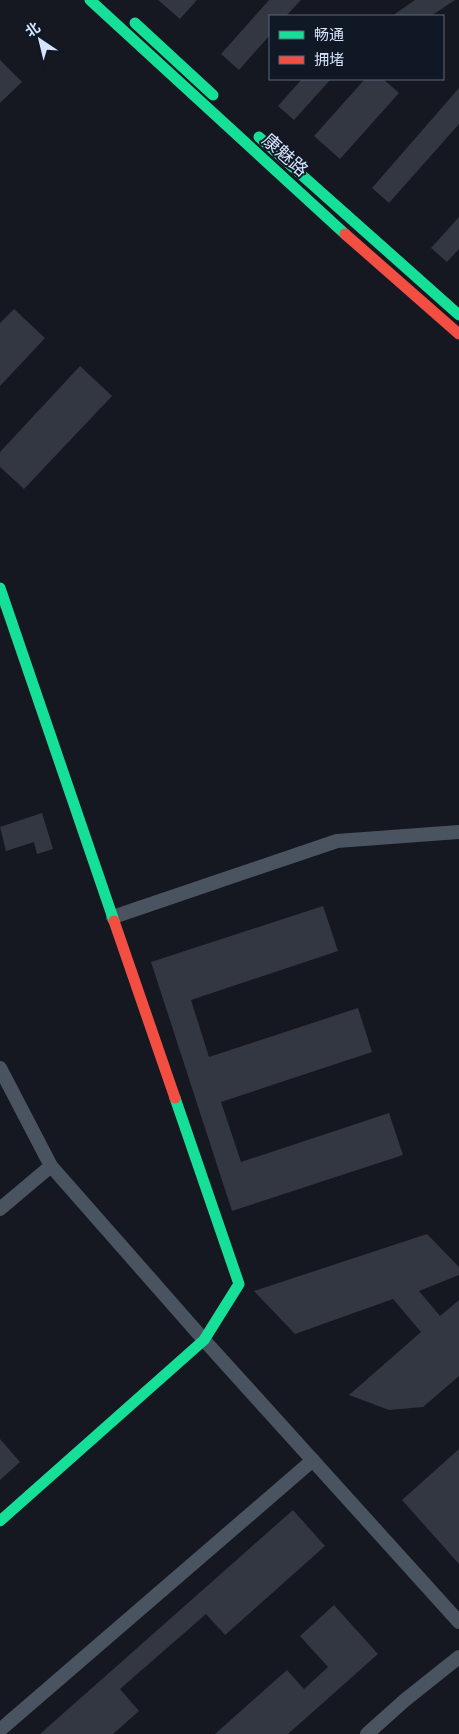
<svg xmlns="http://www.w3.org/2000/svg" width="459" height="1734" viewBox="0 0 459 1734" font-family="Jost,'Noto Sans SC',sans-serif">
<rect width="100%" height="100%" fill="#151820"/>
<path fill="#333742" d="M158,0h39l-17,19z
M269,0h32l-15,16h-16v19l-31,35 -18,-16z
M415,0h40l-24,16h-39z
M0,60l22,22 -22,21z
M302,79h29l-37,41 -16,-14z
M365,79h18l16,14 -59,66 -26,-23z
M459,88v36l-70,79 -17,-15z
M459,217v32l-12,13 -16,-14z
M14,309l31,29 -45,48v-63z
M80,366l32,30 -88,93 -24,-22v-15z
M42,813l11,36 -16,5 -3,-12 -28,9 -6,-24z
M323,906l15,45 -147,49 18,57 149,-49 14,44 -151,50 20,60 148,-49 14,42 -171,56 -81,-249z
M427,1234l32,33v8l-40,16 21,25 19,-16v76l-36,31 -34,3 -40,-15 72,-63 -28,-33 -98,35 -41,-43z
M0,1439l20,23 -20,18z
M459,1449v115l-57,-64z
M293,1510l32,36 -100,89 -19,-21 -86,75 19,22 -26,23h-73z
M334,1605l44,49 -90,80h-73l72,-64 17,19 24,-22 -28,-31z"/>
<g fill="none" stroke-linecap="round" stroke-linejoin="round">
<path stroke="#4a5461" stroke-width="14" d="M113,917l224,-76 122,-9
M0,1068l51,98 153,174 255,282
M0,1209l51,-43
M0,1730l313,-270
M367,1734l38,-34 54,-43"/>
<path stroke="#16e098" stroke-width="11" d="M90,0l255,234
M135,23l78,72
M259,137l200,178
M0,588l114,333
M0,1521l204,-181 35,-56 -64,-186"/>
<path stroke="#f24e42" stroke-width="11" d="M345,234l114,100
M114,921l61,177"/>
</g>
<g text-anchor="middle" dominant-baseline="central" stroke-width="4" stroke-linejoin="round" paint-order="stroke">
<g font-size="18" fill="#d6e5fd" stroke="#101725">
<text transform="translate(285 155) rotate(42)">康魅路</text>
</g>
</g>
<rect x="269" y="15" width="175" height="65" fill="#101725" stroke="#5f697b"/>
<rect x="279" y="31" width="25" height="8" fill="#16e098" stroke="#5f697b"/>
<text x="314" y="40" font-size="15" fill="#d6e5fd">畅通</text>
<rect x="279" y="56" width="25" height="8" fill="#f24e42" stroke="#5f697b"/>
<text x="314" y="65" font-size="15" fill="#d6e5fd">拥堵</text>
<g transform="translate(40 40) rotate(325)" stroke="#101725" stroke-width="4" paint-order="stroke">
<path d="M0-4L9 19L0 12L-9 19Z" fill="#d6e5fd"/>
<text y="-8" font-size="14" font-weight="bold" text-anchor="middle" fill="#d6e5fd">北</text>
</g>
</svg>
